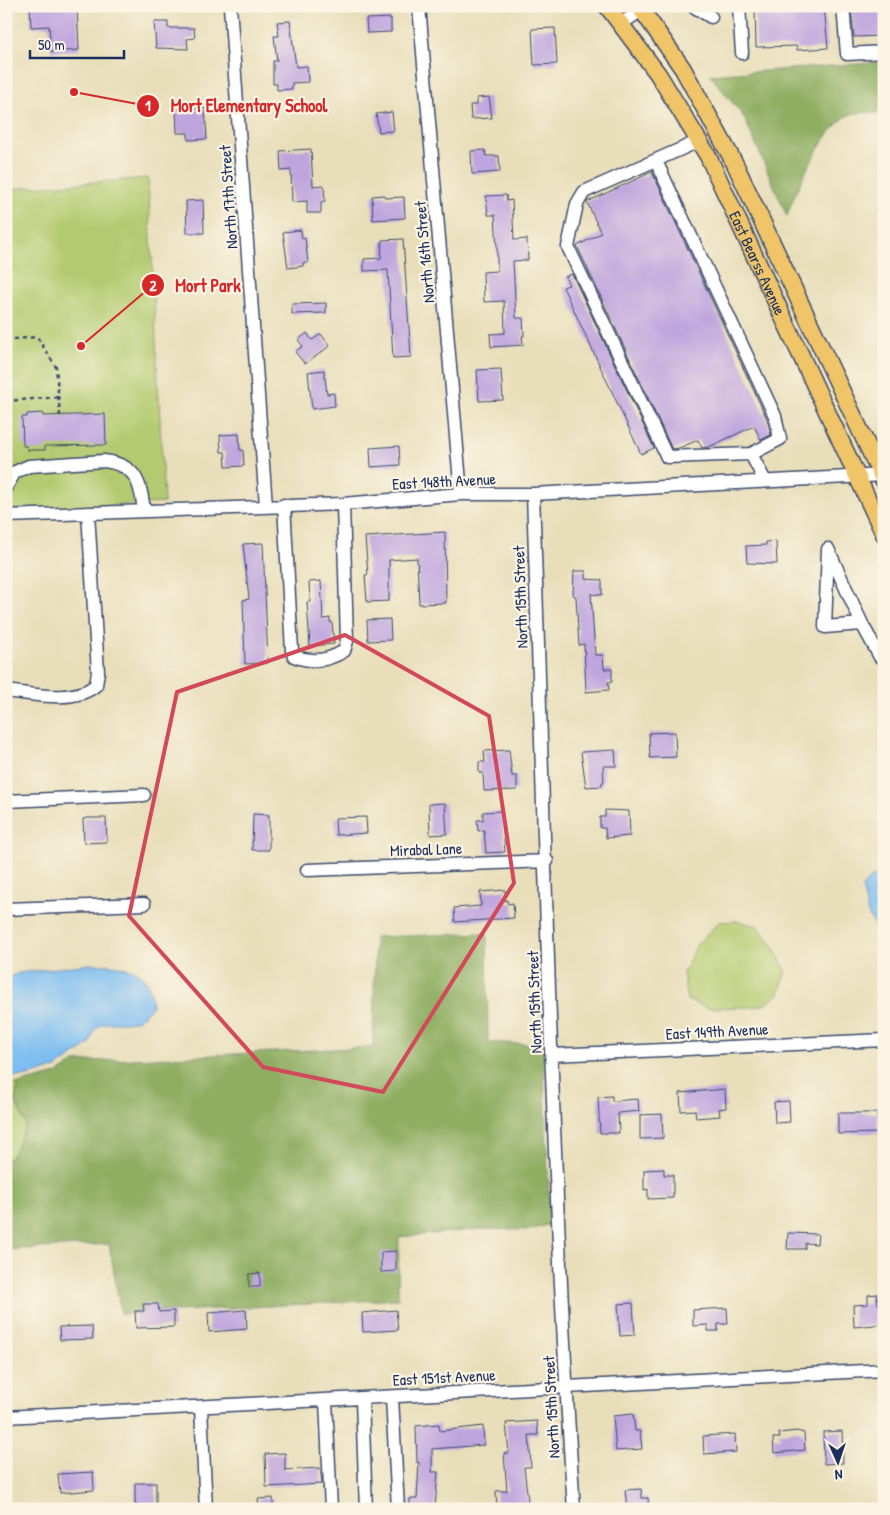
<svg xmlns="http://www.w3.org/2000/svg" width="890" height="1515" viewBox="0 0 890 1515" font-family="'Patrick Hand',sans-serif">
<rect width="100%" height="100%" fill="#fcf5e5"/>
<filter id="ink" filterUnits="userSpaceOnUse"><feTurbulence type="fractalNoise" baseFrequency=".02" numOctaves="2"/><feDisplacementMap in="SourceGraphic" scale="10" xChannelSelector="R" yChannelSelector="G"/><feConvolveMatrix kernelMatrix="1 2 1 2 8 2 1 2 1" color-interpolation-filters="sRGB"/></filter>
<filter id="wash" filterUnits="userSpaceOnUse"><feTurbulence type="fractalNoise" baseFrequency=".0096" numOctaves="4" result="noise"/><feDisplacementMap in="SourceGraphic" scale="20" xChannelSelector="R" yChannelSelector="G"/><feGaussianBlur stdDeviation="1.12" result="paint"/><feColorMatrix in="noise" values="0 0 0 0 0 0 0 0 0 0 0 0 0 0 0 0 0 1.4 0 .05"/><feComposite in="paint" operator="in"/></filter>
<g filter="url(#wash)">
<rect width="100%" height="100%" fill="#e8deba"/>
<path fill="#b4ca6f" stroke="#687c66" d="M148,178l16,325 -158,7v-321z
M737,921l21,5 15,20 13,25 -7,23 -13,10 -14,3 -44,1 -21,-8 -4,-27 14,-29 22,-22z
M6,1083l12,1 -2,18 10,23 -12,28 -8,9z"/>
<path fill="#8fae62" stroke="#556e60" d="M884,62v51c-10,0 -26,-2 -35,2 -24,11 -54,75 -62,101l-43,-99 -34,-42z
M487,933l1,109 55,3 7,179 -20,6 -47,-1 -84,8 -1,62 -277,15 -12,-70 -103,6v-88l8,-9 12,-28 -10,-23 2,-18 39,-10 18,-12 298,-15 2,-110z"/>
<path fill="#7dbdf1" stroke="#4c76a8" d="M884,873v68l-16,-27 -6,-27 10,-10z
M89,964c34,1 63,2 63,43l-16,14 -35,3 -7,7 -4,13 -34,24 -29,8 -21,1v-98l12,-6z"/>
<g id="blocks">
<path fill="#bfa5de" d="M30,6h47l2,44 -28,2 -2,-26 -18,1z
M755,6h69l4,42 -31,2v-4l-41,1z
M851,6h31l1,30 -29,1z
M391,18v14l-24,1 -1,-14z
M290,21l6,46 11,-1 1,16 -16,1v6l-15,1v-6h-4v-23h4l-3,-25h5l-2,-14z
M154,22h14v6h26l1,10 -8,1 1,10 -32,-1z
M555,28l2,36 -23,1 -2,-36z
M489,97l3,21 -21,1 -1,-14h7v-7z
M205,108l2,31 -19,1v-7h-11l-1,-24z
M392,112l2,19 -15,1 -3,-18z
M311,149l2,37 11,-1 1,16 -4,1v11h-14v-12l-15,1 -1,-32 -10,1 -1,-20z
M485,150l1,6h13l1,16 -28,2 -1,-23z
M652,172l115,247 4,16 -10,5 -7,-14 -45,21 -7,1 -4,-8 -19,8 -7,1 -95,-203 24,-13 -14,-31z
M385,195v3l19,-1 1,21 -32,2 -1,-24z
M506,195l1,6 5,-1 2,40 13,-1 1,21 -15,1 3,57h7l1,18h-2l1,9 -32,2 -1,-13 15,-1 -1,-32 -20,1 -1,-30 14,-1v-23l-2,-33h-7l-2,-19z
M203,200l1,33h-17l-1,-32z
M301,230l1,9 3,-1 3,25h-5v3l-15,2 -5,-36z
M403,239l8,118 -18,1 -5,-88 -24,1v-12l17,-1 1,-18z
M572,274l82,174 -13,6 -78,-167 6,-2 -4,-8z
M326,303v10l-34,1v-10z
M307,333l5,7 9,-6 9,12 -25,18 -10,-12 8,-6 -5,-6z
M501,369l2,31 -24,1 -2,-31z
M324,370l3,24 7,-1 1,13 -23,3 -4,-37z
M43,413v3l62,-2 1,31 -61,1v4h-17l-1,-4h-4l-1,-29h5v-3z
M239,434l1,16h3l1,16 -18,1 -1,-15h-4l-1,-17z
M399,446l1,19 -29,2 -1,-19z
M445,532l1,71 -27,1 -2,-46 -28,2v41l-22,1 -2,-27h3l-3,-38z
M776,541l1,23 -30,-1 -1,-17 20,-1v-3z
M263,543l5,120 -23,1 -2,-64 6,-1 -6,-55z
M574,571h12v8l16,1v15l-11,-1 4,61h8l1,14h8v13h-4l1,8 -23,2 -2,-48 -5,1 -3,-48 -3,-2z
M321,581l2,38 7,-1v4h2l2,22 -24,2 -3,-44h3l-1,-20z
M390,619l1,21 -23,1 -1,-21z
M675,732l1,25 -26,1 -1,-25z
M509,750l3,26h5v14l-33,1 -1,-18h-4v-11h6l-1,-11z
M615,750l1,16h-13l1,16h-2v4l-16,1 -5,-35z
M445,803l2,31 -17,1 -1,-31z
M605,810l24,1 1,25 -24,2 -1,-10h-5v-11h5z
M502,811l3,41 -19,1 -2,-23 -6,1 -1,-11h6v-8z
M253,814l16,1v35h-17z
M366,817l1,16 -31,2 -1,-17z
M87,818h19l1,24 -23,1 -1,-24z
M505,890v11l2,-1 1,4 5,-1 1,15 -59,4 -1,-14 27,-2 -1,-14z
M725,1089l1,19 -7,1 1,7 -24,2 -1,-8 -14,1 -1,-18z
M612,1096v5l26,-2 1,12 -21,2 1,20h-19l-2,-36z
M789,1101l1,21 -15,1 -1,-21z
M838,1113h39l1,20 -40,1z
M662,1114l1,24 -23,1v-24z
M664,1169v6h9v23l-25,1v-10l-4,1v-20z
M788,1233l30,1 -1,10 -12,-1v6h-18z
M396,1251v20l-15,1v-20z
M260,1273v14h-11v-13z
M877,1294l1,10h6v20l-30,3 -1,-22 15,-1v-9z
M633,1303l2,32 -15,1 -2,-32z
M143,1304h15l1,8 15,-1v16l-38,1 -1,-17h9z
M727,1308l1,16h-10v7h-10v-6l-15,1v-16z
M246,1310l1,19 -38,3 -1,-19z
M396,1310l2,20 -35,2 -1,-19z
M92,1326l1,13 -33,1 -1,-13z
M633,1414l2,17h5l2,18 -26,2 -3,-35z
M537,1421l1,14h-9l2,32h-7l5,42h-32l-1,-18h11l-3,-38h5l-3,-30z
M439,1424l1,7 43,-5 1,19 -52,4v23h6l-3,37h-25v-10h7l2,-37 -2,1 -1,-37z
M797,1431l7,2 1,17 -31,3 -1,-15h7l-1,-5z
M842,1431l1,32 -19,1 -1,-32z
M735,1434l1,18 -32,2 -1,-18z
M285,1453v17l35,-2 2,16 -56,3 -1,-33z
M93,1472l1,18 -34,3 -2,-19z
M135,1483h21v26h-12v-4h-9z
M641,1489l1,9h6l1,11h-22l-2,-19z
M273,1498v11h-14l-1,-10z"/>
</g>
</g>
<g filter="url(#ink)">
<use href="#blocks" fill-opacity="0" stroke="#3a496c" stroke-width="1"/>
<g fill="none" stroke-linecap="round" stroke-linejoin="round">
<g stroke="#3a496c" stroke-width="15">
<path id="minor" d="M230,6l36,500
M419,6l42,488
M693,6l18,11
M739,6l3,47
M843,6l4,48 37,-2
M621,24l26,-18
M656,161l119,255 5,23 -29,15 -84,3 -99,-210 9,-43 7,-12 115,-51
M751,454l14,27
M6,487l9,-15 14,-6 75,-5c32,4 36,20 40,49
M533,494c12,338 18,677 41,1015
M284,505l8,146 2,5c17,7 34,5 50,-5l3,-10 -4,-137
M6,516l337,-12 118,-10h72l351,-19
M862,624l-37,3 3,-78 34,75 18,33
M6,691c27,3 68,13 90,-6l2,-13 -10,-159
M6,801l138,-6
M307,870l240,-9
M6,909l138,-5
M552,1055l332,-15
M392,1397l6,112
M362,1399l4,110
M326,1401l5,108
M201,1408l5,101
M6,1417l878,-47"/>
</g>
<g stroke="#3a496c" stroke-width="19">
<g id="major">
<path id="s1" d="M607,6l51,68 50,82 176,378"/>
<path d="M639,6l44,63 52,95 149,317"/>
</g>
</g>
<path stroke="#3a496c" stroke-width="2.5" stroke-dasharray="4 4" stroke-linecap="butt" d="M6,340l31,-3 19,30 4,49
M6,401l52,-4"/>
<use href="#minor" stroke="#fff" stroke-width="12"/>
<use href="#major" stroke="#f0c469" stroke-width="16"/>
</g>
</g>
<path fill="none" stroke="#d1495b" stroke-width="4" stroke-linejoin="round" d="M345,635l144,81 25,167 -131,209 -120,-25 -134,-151 48,-224z"/>
<g text-anchor="middle" dominant-baseline="central" stroke-width="4.5" stroke-linejoin="round" paint-order="stroke">
<g font-size="16" fill="#1b2f5e" stroke="#fcf5e5">
<text transform="translate(228 197) rotate(-94)">North 17th Street</text>
<text transform="translate(424 252) rotate(-95)">North 16th Street</text>
<text stroke="none"><textPath href="#s1" startOffset="299">East Bearss Avenue</textPath></text>
<text transform="translate(444 481) rotate(-3)">East 148th Avenue</text>
<text transform="translate(520 597) rotate(-92)">North 15th Street</text>
<text transform="translate(426 849) rotate(-2)">Mirabal Lane</text>
<text transform="translate(534 1002) rotate(-92)">North 15th Street</text>
<text transform="translate(717 1031) rotate(-3)">East 149th Avenue</text>
<text transform="translate(444 1377) rotate(-3)">East 151st Avenue</text>
<text transform="translate(551 1407) rotate(-93)">North 15th Street</text>
</g>
</g>
<path fill="none" stroke="#d62828" stroke-width="2" d="M74 92L148 106M81 346L153 285"/>
<g fill="#d62828" stroke="#fcf5e5" stroke-width="2">
<circle cx="74" cy="92" r="5"/>
<circle cx="81" cy="346" r="5"/>
<circle cx="148" cy="106" r="12"/>
<circle cx="153" cy="285" r="12"/>
</g>
<g font-size="15" text-anchor="middle" font-weight="bold" fill="#fff">
<text x="148" y="111">1</text>
<text x="153" y="291">2</text>
</g>
<g font-size="18" text-anchor="middle" font-weight="bold" fill="#d62828" stroke="#fcf5e5" stroke-width="4.5" stroke-linejoin="round" paint-order="stroke">
<text x="249" y="112">Mort Elementary School</text>
<text x="208" y="292">Mort Park</text>
</g>
<rect width="890" height="1515" fill="none" stroke="#fcf5e5" stroke-width="25"/>
<g transform="translate(838 1462) rotate(177)" stroke="#fcf5e5" stroke-width="4" paint-order="stroke">
<path d="M0-4L9 19L0 12L-9 19Z" fill="#1b2f5e"/>
<text y="-8" font-size="14" font-weight="bold" text-anchor="middle" fill="#1b2f5e">N</text>
</g>
<path d="M30 50v8h94v-8" fill="none" stroke="#1b2f5e" stroke-width="2.5"/>
<text x="38" y="50" font-size="15" fill="#1b2f5e" stroke="#fcf5e5" stroke-width="4" paint-order="stroke">50 m</text>
</svg>
